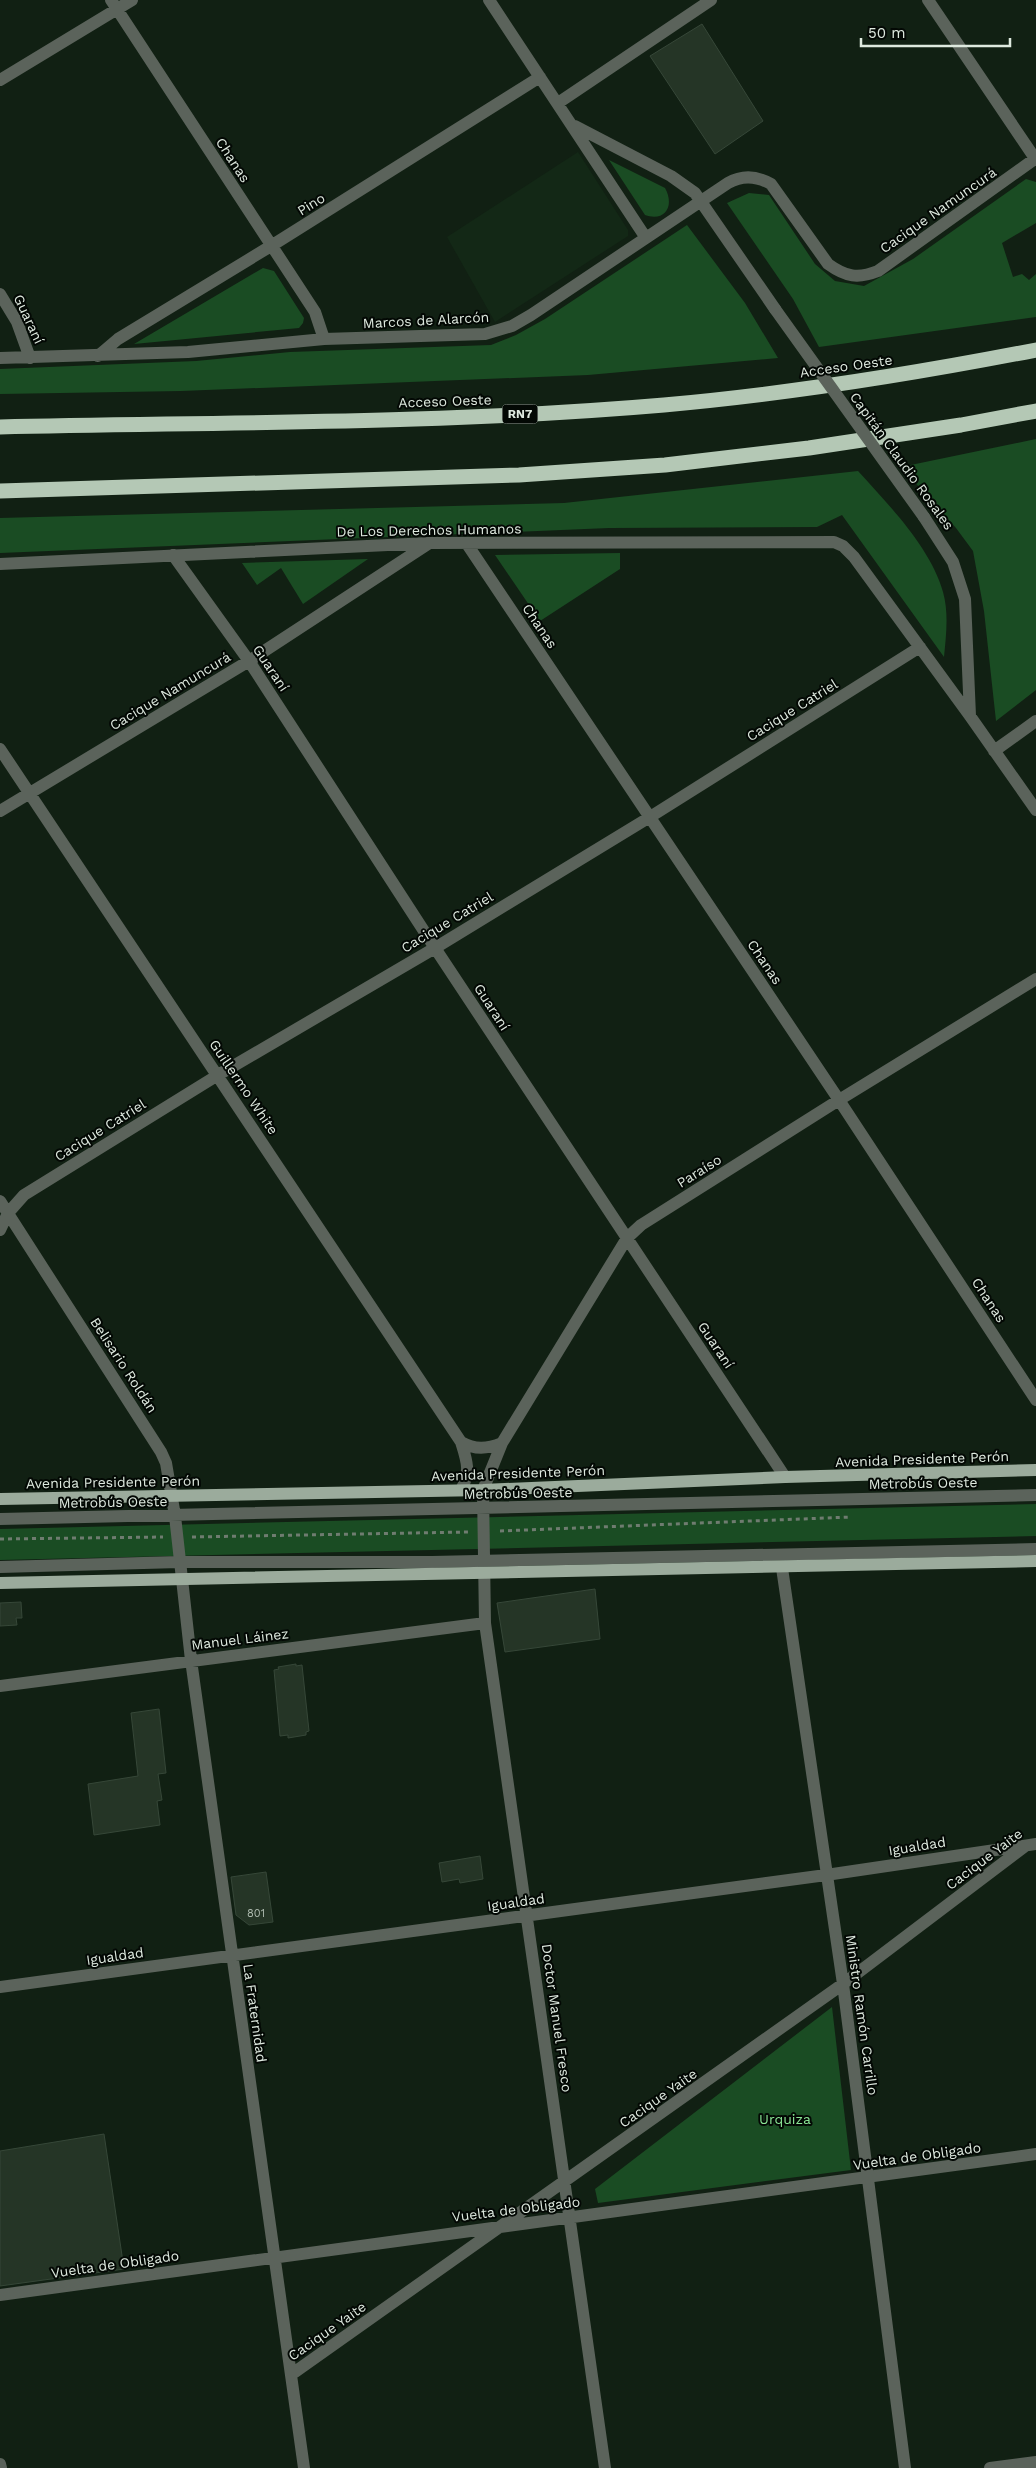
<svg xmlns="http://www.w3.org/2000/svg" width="1036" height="2468" viewBox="0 0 1036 2468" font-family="'Work Sans',sans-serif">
<rect width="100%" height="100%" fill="#112013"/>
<path fill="#132816" d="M578,152l50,78v6l-133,86 -48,-85z"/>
<path fill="#1a4c23" d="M609,160l56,28c10,18 0,34 -20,27z
M1026,179l10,3v41l-34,20 11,34 9,-3 7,6 7,-6v43l-217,30 -26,-48 -66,-96 22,-10 20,2 46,69 20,17 29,5 49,-27z
M687,225l58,78 33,55 -190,17 -407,16 -181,3v-25l196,-8 94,-9 201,-7 25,-10 29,-16z
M263,268l11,3 30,47 -1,5 -4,5 -165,16z
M1036,439v251l-40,31 -12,-110 -11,-60 -17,-23 -55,-61z
M858,471c30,33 73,77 85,121 6,21 3,44 1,65l-102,-142 -25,12 -208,1 -609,25v-35l564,-15z
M620,553v16l-80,52 -45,-66z
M368,559l-65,45 -22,-36 -24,17 -15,-22z
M1036,1504v32l-1036,24v-31z
M832,2007l19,163 -253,33 -3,-14z"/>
<path fill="#253526" stroke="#364738" d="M702,24l61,97 -48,33 -65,-98z
M595,1589l5,50 -95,13 -8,-49z
M21,1602l1,16h-6l1,7 -17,1v-23z
M296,1664v2l6,-1 7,66 -3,1v3l-18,3v-3l-8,1 -6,-66 5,-1 -1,-2z
M159,1709l7,64 -8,1 4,26 -5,1 3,24 -66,10 -6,-51 50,-8 -7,-63z
M480,1856l3,23 -23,4 -1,-4 -17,3 -3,-19z
M266,1872l7,50 -24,3 -13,-10 -5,-38z
M104,2134l20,135 -124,17v-135z"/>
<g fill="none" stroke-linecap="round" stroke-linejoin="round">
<path stroke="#6f7c70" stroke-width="3" stroke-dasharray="4 4" stroke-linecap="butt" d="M500,1531l351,-14
M192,1537l276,-5
M0,1539l163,-2"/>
<path stroke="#5b635b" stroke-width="12" d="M111,0l204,312 9,27
M489,0l157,238
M928,0l108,160
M0,80l132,-80
M558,103l153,-103
M575,126l96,50 24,17 80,116
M0,294l17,28 13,36
M98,356l20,-17 153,-93 269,-169
M0,358l188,-6 136,-13 161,-5 27,-8 19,-11 197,-132c14,-8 29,-7 43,1l57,80c18,13 30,15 50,7l158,-113
M924,517l29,45 12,37 5,117
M467,544l372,556 197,300
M173,555l76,106 186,287 350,529
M0,564l429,-21 405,-1 9,4 11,11 116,159 66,94
M0,749l461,693c6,19 10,30 0,48
M994,751l42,-30
M0,811l249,-150 179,-117
M0,1201l161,251 5,11 9,53 16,144 113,808
M0,1230l8,-17 16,-18 194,-120 217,-127 215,-131 270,-170
M461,1442c14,8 26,7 41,1
M0,1519l1036,-24
M0,1567l179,-5h253l604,-13
M782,1568l61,416 62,484
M0,1686l485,-63
M0,1987l826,-112 210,-31
M0,2295l1036,-141
M292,2374l551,-390 181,-137
M0,2464l1,4
M605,2468l-120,-845 -2,-133 19,-47 125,-205 14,-13 198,-125 197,-121
M990,2468l46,-6"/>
<path stroke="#9bab9c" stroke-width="12" d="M0,1499l483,-9 302,-13 251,-7
M0,1583l1036,-22"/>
<path stroke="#b4c8b5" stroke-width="15" d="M0,427c221,-5 443,-3 664,-22 124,-11 249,-31 372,-55
M0,491l519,-16 146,-10 144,-17 152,-23 75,-14"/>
<path stroke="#5b635b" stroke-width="12" d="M775,309l149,208"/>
</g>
<g text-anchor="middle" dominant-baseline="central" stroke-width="4" stroke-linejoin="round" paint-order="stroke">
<g font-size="11" fill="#b0bcb1">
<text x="256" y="1913">801</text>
</g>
<rect fill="#030804" stroke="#9ca69d" stroke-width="1" x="502.5" y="404.5" width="35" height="19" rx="4"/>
<g font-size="12" font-weight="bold" fill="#dee9df">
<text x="520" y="414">RN7</text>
</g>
<g font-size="14" fill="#dee9df" stroke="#030804">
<text transform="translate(233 160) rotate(57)">Chanas</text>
<text transform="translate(311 204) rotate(-32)">Pino</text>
<text transform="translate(938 210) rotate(-35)">Cacique Namuncurá</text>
<text transform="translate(29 319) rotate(65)">Guaraní</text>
<text transform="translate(426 320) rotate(-3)">Marcos de Alarcón</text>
<text transform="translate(846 366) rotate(-8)">Acceso Oeste</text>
<text transform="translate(445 401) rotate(-2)">Acceso Oeste</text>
<text transform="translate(902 461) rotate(54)">Capitán Claudio Rosales</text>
<text transform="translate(429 530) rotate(-1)">De Los Derechos Humanos</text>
<text transform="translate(540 626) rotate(56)">Chanas</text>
<text transform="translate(271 668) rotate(56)">Guaraní</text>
<text transform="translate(170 691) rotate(-31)">Cacique Namuncurá</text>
<text transform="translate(792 710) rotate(-32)">Cacique Catriel</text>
<text transform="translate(447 922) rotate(-31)">Cacique Catriel</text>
<text transform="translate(765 962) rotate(56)">Chanas</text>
<text transform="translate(492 1007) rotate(57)">Guaraní</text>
<text transform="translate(244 1087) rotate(56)">Guillermo White</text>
<text transform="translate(100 1130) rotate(-32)">Cacique Catriel</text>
<text transform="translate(699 1171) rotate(-32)">Paraíso</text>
<text transform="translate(989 1300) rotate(57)">Chanas</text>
<text transform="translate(716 1345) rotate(56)">Guaraní</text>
<text transform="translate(124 1365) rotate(57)">Belisario Roldán</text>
<text transform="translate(922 1459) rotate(-2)">Avenida Presidente Perón</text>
<text transform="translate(518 1473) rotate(-2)">Avenida Presidente Perón</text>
<text transform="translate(113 1482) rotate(-1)">Avenida Presidente Perón</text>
<text transform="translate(923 1483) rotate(-1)">Metrobús Oeste</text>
<text transform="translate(518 1493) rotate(-1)">Metrobús Oeste</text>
<text transform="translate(113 1502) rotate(-1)">Metrobús Oeste</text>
<text transform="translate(240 1639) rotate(-7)">Manuel Láinez</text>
<text transform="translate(917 1846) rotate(-9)">Igualdad</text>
<text transform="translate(984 1859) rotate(-37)">Cacique Yaite</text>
<text transform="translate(516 1902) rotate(-8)">Igualdad</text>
<text transform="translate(115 1956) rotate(-8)">Igualdad</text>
<text transform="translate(255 2013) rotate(82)">La Fraternidad</text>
<text transform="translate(862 2015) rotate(82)">Ministro Ramón Carrillo</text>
<text transform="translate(557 2018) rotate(82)">Doctor Manuel Fresco</text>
<text transform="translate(658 2098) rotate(-35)">Cacique Yaite</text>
<text transform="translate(917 2156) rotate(-8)">Vuelta de Obligado</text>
<text transform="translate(516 2209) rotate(-7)">Vuelta de Obligado</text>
<text transform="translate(115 2264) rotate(-8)">Vuelta de Obligado</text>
<text transform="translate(327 2331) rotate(-35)">Cacique Yaite</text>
</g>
<g font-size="14" fill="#8ae595" stroke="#030804">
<text x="785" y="2119">Urquiza</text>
</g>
</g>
<path d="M861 38v8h149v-8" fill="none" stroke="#dee9df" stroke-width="2.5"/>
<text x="868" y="38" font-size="15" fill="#dee9df" stroke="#030804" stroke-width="4" paint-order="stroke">50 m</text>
</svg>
